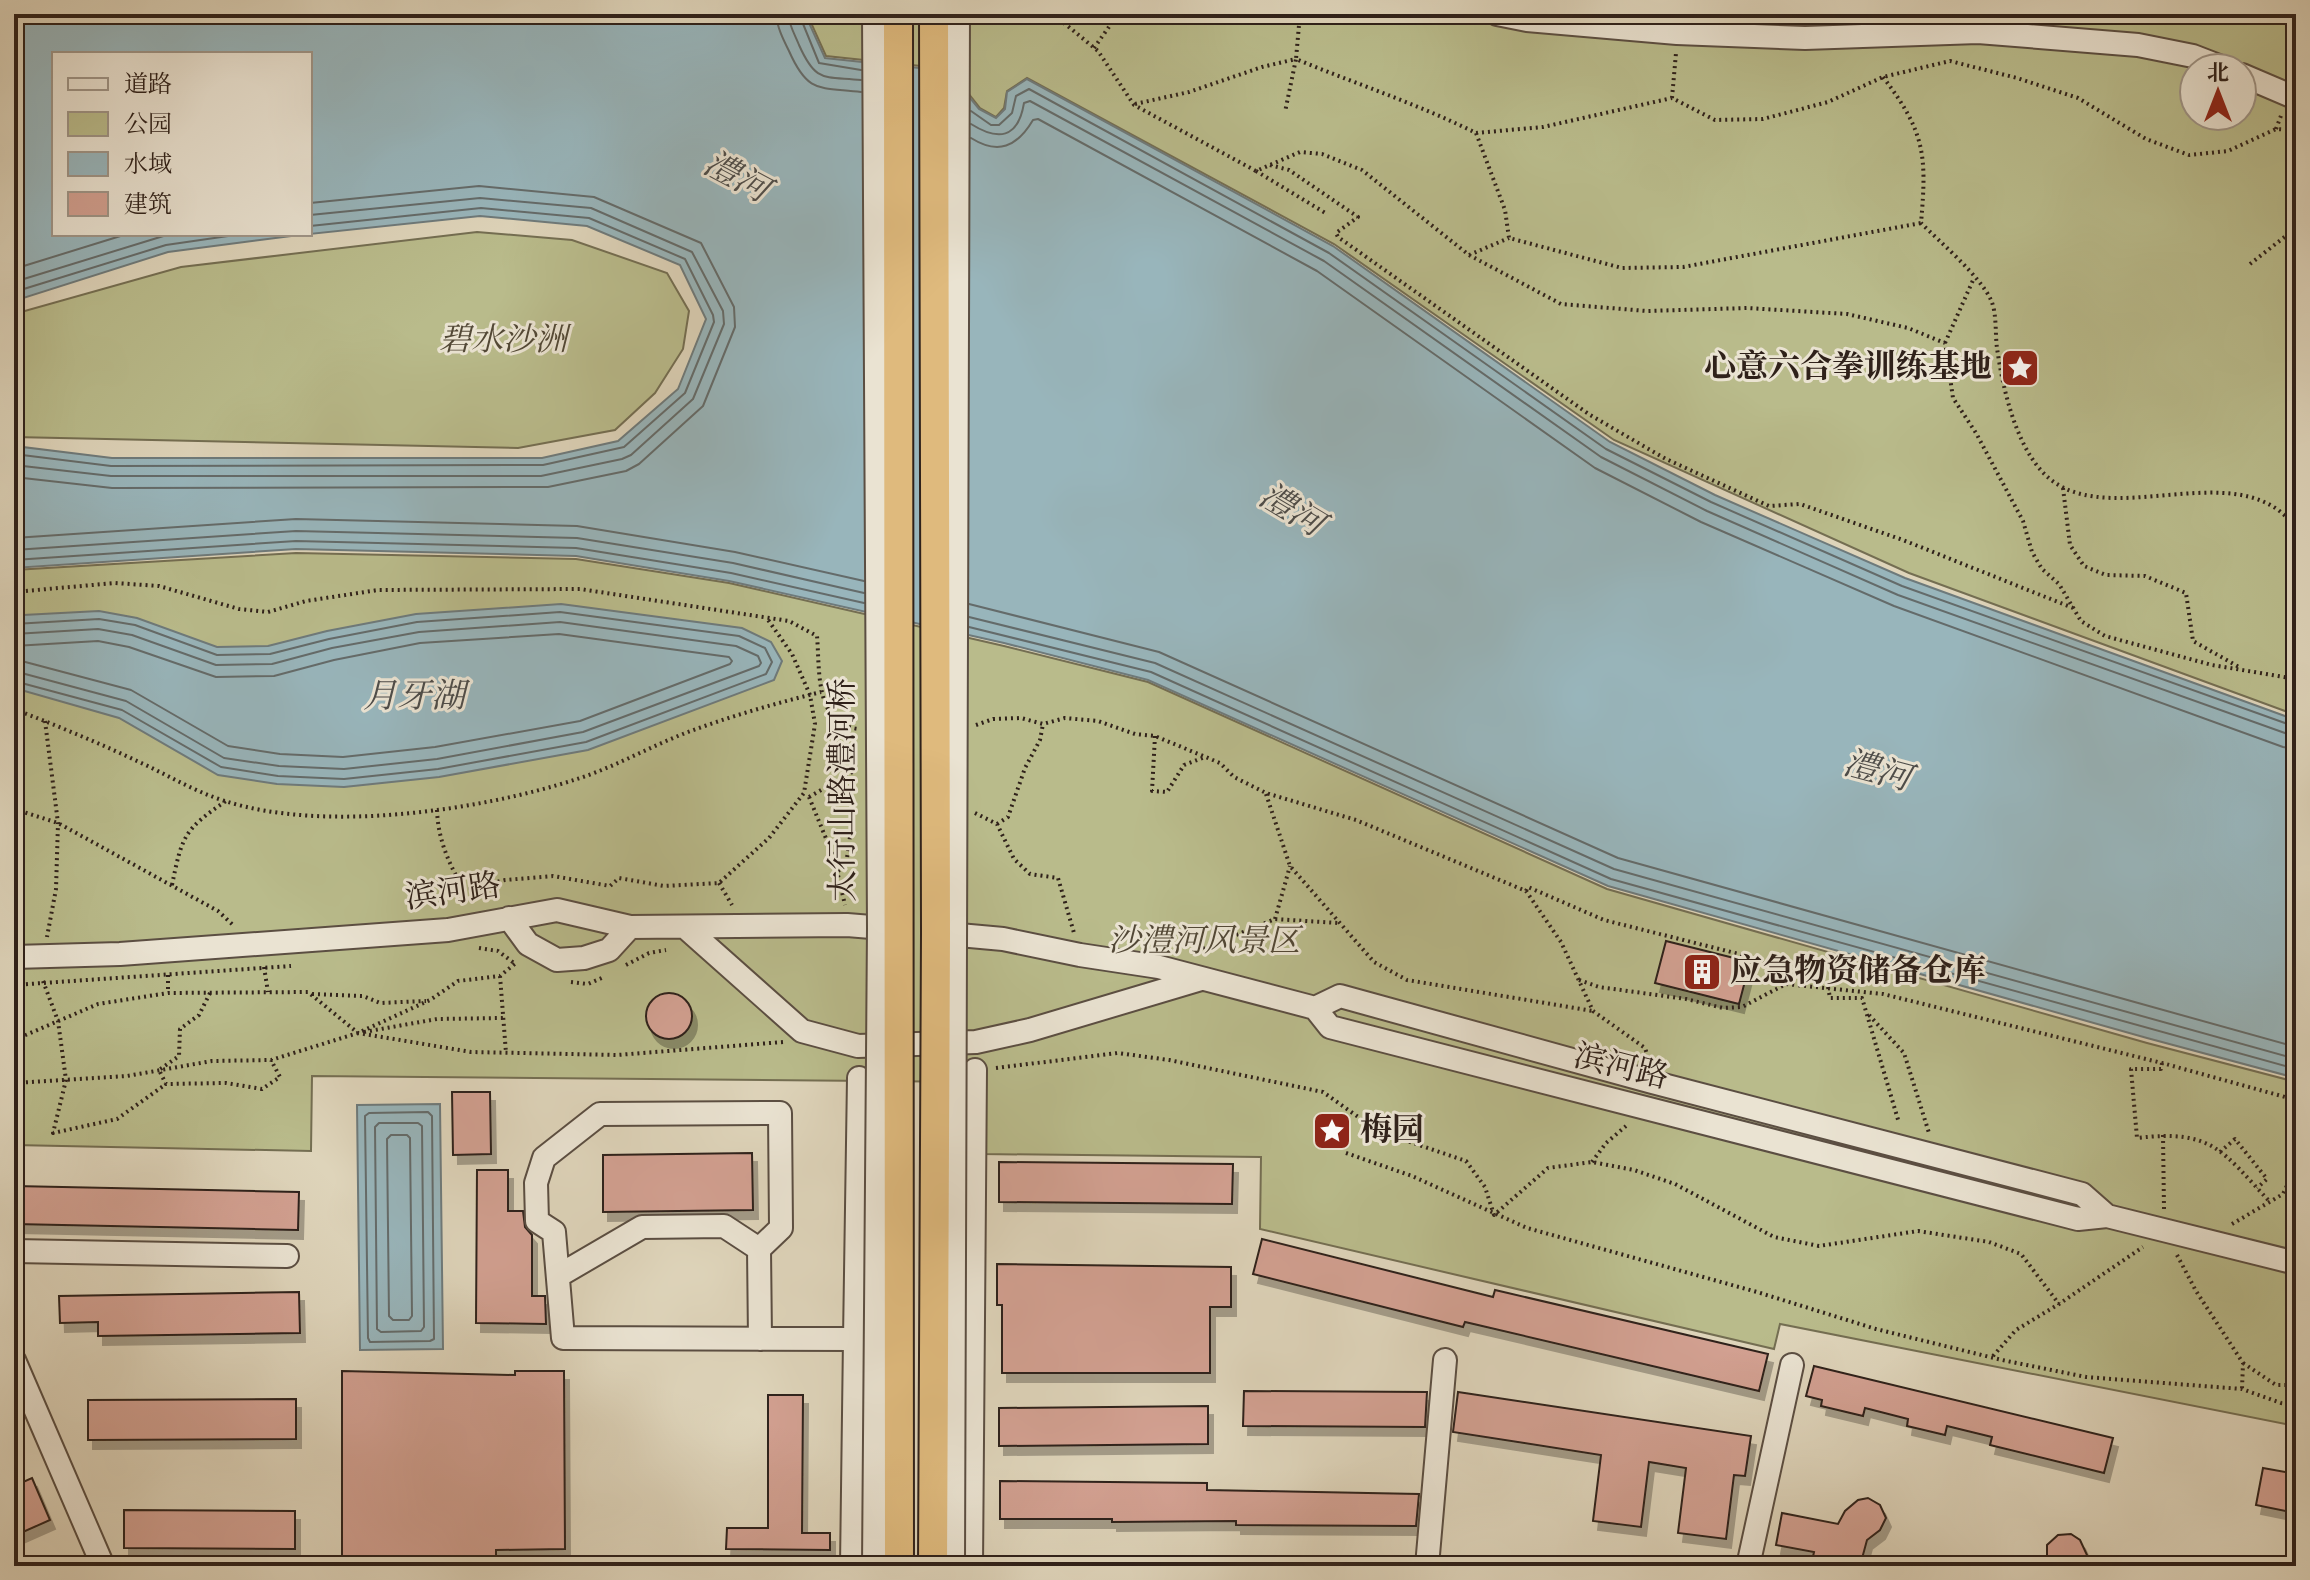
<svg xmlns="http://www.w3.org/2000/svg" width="2310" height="1580" viewBox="0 0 2310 1580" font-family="'IM FELL English','Noto Serif SC',serif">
<defs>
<filter id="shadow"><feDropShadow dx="5" dy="9" stdDeviation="0" flood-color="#0004"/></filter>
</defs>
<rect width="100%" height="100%" fill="#ded4ba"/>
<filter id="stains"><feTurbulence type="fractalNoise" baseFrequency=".0025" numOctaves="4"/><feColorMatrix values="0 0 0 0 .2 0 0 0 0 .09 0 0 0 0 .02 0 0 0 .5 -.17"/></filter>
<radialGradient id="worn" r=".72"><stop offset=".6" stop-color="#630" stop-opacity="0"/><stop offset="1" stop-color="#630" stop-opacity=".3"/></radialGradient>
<path fill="#b9bb8b" stroke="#746e52" stroke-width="2" fill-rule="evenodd" d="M807,14h1489v701l-387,-142 -295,-133 -280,-196 -307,-166 -20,13 -3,17 -8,9 -16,-9 -31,-39 -123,-13zM2194,68h48v48h-48z
M477,232l95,8 95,33 22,38 -6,38 -28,44 -40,37 -97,18 -504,-11v-123l167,-47z
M296,553l280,6 153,24 275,63 144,36 459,207 540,154 149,39v344l-516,-102 -6,25 -514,-120 1,-72 -279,-3v-72l-670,-6 -1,75 -297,-6v-575z"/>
<path fill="#98b5bb" stroke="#6e7a7b" stroke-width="2" d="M14,14h791l20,44 123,13 31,38 17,9 9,-9 2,-17 20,-13 306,167 277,196 105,53 190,83 391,142v358l-149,-40 -539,-152 -460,-206 -144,-37 -275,-62 -153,-25 -280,-7 -282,19v-122l98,12h430l76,-17 60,-52 28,-70 -26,-54 -93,-39 -107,-10 -170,18v-180h-256v180h253l-139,18 -154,49z
M561,604l181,24 29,14 11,19 -8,19 -186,70 -149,27 -95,10 -67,-3 -59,-9 -99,-57 -105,-30v-72l9,-1 76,-4 38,7 80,29 51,-1 59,-15 89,-17z
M440,1104l3,245 -83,1 -3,-245z"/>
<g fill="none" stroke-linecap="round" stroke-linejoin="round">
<path stroke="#646b6a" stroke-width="2" d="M776,14c1,13 7,25 13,37 19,43 30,36 72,41
M788,14c1,11 7,21 11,31 17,38 24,31 62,35
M799,14l20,49 42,7
M971,111l20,14h8l13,-12 4,-17 13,-7 300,164 277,196 105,53 191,84 394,141
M971,124c27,17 47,15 53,-21l6,-2 294,160 277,196 106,54 191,84 398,142
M971,138c27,17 46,9 62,-18l5,-1 279,152 278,197 106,54 193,84 389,141 13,2
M14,269l113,-35
M14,282l156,-48
M14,292l152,-47 76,-11
M14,454l97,12 432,-1 81,-18 61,-54 29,-71 -1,-7 -28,-56 -96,-41 -108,-10 -171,18
M14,465l97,11h430l81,-17 9,-4 62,-56 31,-75 -1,-13 -31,-59 -101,-44 -111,-10 -170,17
M14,477l98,11 436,-1 78,-16 13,-7 64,-58 32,-79 -1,-20 -33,-64 -107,-46 -115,-11 -169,17
M14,538l282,-19 281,7 158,26 129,29
M14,550l282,-19 281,7 156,25 131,30
M14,560l282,-19 280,7 155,25 133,30
M969,604l190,48 459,206 678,189
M969,617l186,46 459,206 682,190
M14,624l85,-5 36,6 82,30 53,-1 59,-15 88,-17 143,-10 179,24 26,12 7,14 -6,12 -180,68 -148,27 -94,10 -66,-3 -57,-9 -99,-57 -108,-29
M969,627l182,45 460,207 685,190
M14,634l84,-5 34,6 84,30 56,-1 60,-16 87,-16 141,-10 176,24 22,10 3,7 -2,3 -176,66 -146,27 -93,10 -65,-3 -55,-8 -98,-57 -112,-30
M14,646l84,-5 31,6 87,30 58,-1 60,-16 86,-17 139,-9 170,23 3,4 -2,3 -150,57 -145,26 -92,10 -63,-3 -52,-8 -97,-56 -117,-31
M428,1112l4,4 2,223 -4,2 -60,1 -2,-4 -3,-222 4,-3z
M379,1123h39l4,3 2,201 -3,4 -40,1 -4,-3 -2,-202z
M391,1135h16l3,3 2,178 -3,4h-16l-4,-4 -2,-177z"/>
</g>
<path fill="#d2a091" stroke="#2f211a" stroke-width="2" filter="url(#shadow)" d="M1666,941l84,21 -11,42 -84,-21z
M646 1016a23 23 0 1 1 46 0a23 23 0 1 1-46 0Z
M452,1092h38l1,62 -38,1z
M752,1153l1,57 -150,2v-57z
M999,1162l234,2 -1,40 -233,-2z
M477,1170h31v41h15l2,16 7,8v61h13l1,28 -70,-1z
M14,1186l285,6 -1,38 -284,-6z
M1262,1239l231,58 2,-7 273,64 -9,37 -294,-69 -2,5 -210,-53z
M997,1264l234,3v40h-21v66h-208v-68h-5z
M299,1292l1,41 -202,3v-14l-38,1 -1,-27z
M1814,1366l299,72 -9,35 -114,-28 2,-8 -45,-11 -2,9 -38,-9 1,-7 -43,-11 -2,8 -42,-10 1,-6 -16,-4z
M342,1371l173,4v-4h49l1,178 -69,1v16h-154z
M1244,1391l183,1 -2,35 -182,-1z
M1458,1392l293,44 -6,40 -11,-1 -8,64 -48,-6 8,-65 -37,-6 -8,65 -48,-6 8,-66 -148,-23z
M768,1395h35l-1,138h28v17l-104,-1 1,-21h41z
M296,1399v40l-208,1v-40z
M1208,1406v38l-209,2v-38z
M2263,1468l33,6v39l-40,-8z
M32,1478l18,42 -36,16v-50z
M1000,1481l207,2v7l212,4 -3,32 -180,-1v-4l-124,1v-3h-112z
M1868,1498l12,7 6,13 -6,12 -13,10 -7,26h-49l3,-14 -38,-7 6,-32 56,11 7,-13 13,-11z
M124,1510l171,1v38l-171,-1z
M2071,1534l9,6 7,15 1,11h-37l-4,-8v-13l11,-10z"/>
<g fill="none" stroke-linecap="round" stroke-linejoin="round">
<g stroke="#5b4e42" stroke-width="26">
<path id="minor" d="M1497,14l30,6 150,13 128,5 173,-6 160,13 55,11 31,12
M2242,75l54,23
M509,918l19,26 29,16 27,-2 25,-8 21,-23
M685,927l117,104 56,15 118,-4 54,-12 171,-51
M937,933l66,6 77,16 79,12 156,41 15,19 748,192 29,-3 189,47
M14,957l106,-3 328,-24 109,-20 73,17 217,-2 49,4
M1315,1008l25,-12 312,86 430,112 25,22
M759,1249l22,-21 -1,-115 -180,1 -56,44 -8,25 1,38 17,11 9,106 292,1 -3,227
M14,1251l273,5
M558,1276l84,-49 82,-1 35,23 1,90
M855,1339l4,-261
M14,1360l89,206
M971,1566l4,-496
M1427,1566l18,-206
M1748,1566l44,-201"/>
</g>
<path stroke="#2f211a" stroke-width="4" stroke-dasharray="2 4" stroke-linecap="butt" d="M1048,14l10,4 40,33 36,54 122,66 44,-19 22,2 40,16 107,85 92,49 86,7 100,-3 100,6 61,14 37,15 8,55 23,35 47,88 9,31 10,17 17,15 22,37 24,15 107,29 84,14
M1300,14l-4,45c60,25 122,45 180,74l29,77 4,28 113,30 61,-1 238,-44
M1094,48l17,-24 4,-10
M1883,77c42,55 44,78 38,146 19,19 59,53 70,77 6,13 4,34 6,48 6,42 21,112 60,136 57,36 156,-13 215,22 9,5 16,13 24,19
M1672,98l4,-45
M1135,104l54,-12 73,-25 34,-8 -11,53
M2276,129l6,-16
M1476,133l67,-6 129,-29 43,22 48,-1 65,-17 55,-25 67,-16 67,17 61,20 68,41 43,16 39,-4 48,-22 18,1 -4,47 6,33
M1270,165l19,5 69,47 -22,16 2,4 252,178 76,44 103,47 31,-2 103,36 170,68
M1256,171l71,43
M1469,255l40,-17
M2250,264l46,-36
M1945,343l29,-65
M2063,488l7,57 14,21 22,9 39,1 41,17 7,48 46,26
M14,592l101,-9 44,3 80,23 29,3 38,-11 72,-11 202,-1 209,32 28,15c3,33 -3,89 42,93
M14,709c41,16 83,33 123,52 29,13 56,30 88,40 98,32 254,10 352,-22 38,-12 74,-33 111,-47 43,-16 89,-29 133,-40
M45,721l13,102 -2,66 -9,48
M976,725l17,-6 28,-1 22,6 22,-6 33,3 37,13 20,2 65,27 14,14 32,16 90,27 170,71 35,51 32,69 52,37 4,12
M1155,736l-3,55 15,1 17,-27 21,-8
M1266,794l24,72 84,96 33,18 186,31
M809,797l25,61 11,47
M809,797l47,-27
M14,809l44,14 160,88 15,14
M437,810c1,30 12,54 27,80l41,-10 48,-4 57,10 9,-8 45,8 55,-3 50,-45 35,-45 11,-69 -5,-29 -18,-41 -26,-37
M975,813l22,11 17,35 16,15 28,4 16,55
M997,824l11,-7 17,-49 15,-28 3,-16
M838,871l8,-6 9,-64
M719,883l13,22
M172,885c10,-48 11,-55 54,-84
M1526,891l2,-4 76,33 147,37 19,10 16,17
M1275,919l15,-53
M479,948l19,3 16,12
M1192,953l83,-34 64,4
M626,965l23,-12 17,-3
M264,967l4,25
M168,975v18
M500,976l6,77
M1579,980l20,7 87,12 37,9 19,-1 44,-23 97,10 279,69 134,37
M43,981l15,40 8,59 -13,53 64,-14 49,-35
M571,982l17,2 16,-7
M14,985l277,-19
M1828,987l2,11h32l37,125
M210,993l-11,22 -19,14 -1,27 -20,14 7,14 60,-1 36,6 18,-12 -9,-17
M312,994l51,2 17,7 46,-2
M1869,1015l35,38 25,80
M364,1032l73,-13 66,-1
M14,1040l84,-36 70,-11 140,-1 50,41 113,19 146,3 166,-13
M2162,1063l-1,6h-30l6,69c76,-9 85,13 133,64
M996,1068l122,-15 51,7 154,32 55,39 88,30 19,26 9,28 54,-47 44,-6 42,8 41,14 99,53 45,9 99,-15 71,11 32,12 38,50
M14,1083l113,-7 85,-15 59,-1 87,-27 72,-33 28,-19 42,-5 17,-14
M2163,1135l1,74
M2220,1152l15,-13 32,40 -10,9
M1346,1153l66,23 115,52 230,64 119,37 126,31 84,17 156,12 39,14 15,2
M1592,1162l14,-19 20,-17
M2232,1224l51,-30 13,-28
M2177,1255l19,36 47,72 -1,26
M1993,1356l23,-26 43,-26 84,-57
M2243,1363l33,22h20"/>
<use href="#minor" stroke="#eae3d2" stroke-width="22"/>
<g stroke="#5b4e42" stroke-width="26" stroke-linecap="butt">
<path id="minor-bridge" d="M874,14l5,914 -5,638
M953,1566l5,-1552"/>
</g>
<g stroke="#2f211a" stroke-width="32" stroke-linecap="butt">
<path id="major-bridge" d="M898,14l1,1552
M933,1566l3,-633 -2,-919"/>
</g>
<use href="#minor-bridge" stroke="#eae3d2" stroke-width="22"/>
<use href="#major-bridge" stroke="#dfba7d" stroke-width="28"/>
</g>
<defs>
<g id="sight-square" transform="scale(2)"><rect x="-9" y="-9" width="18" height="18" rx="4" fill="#8f2418" stroke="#eae3d2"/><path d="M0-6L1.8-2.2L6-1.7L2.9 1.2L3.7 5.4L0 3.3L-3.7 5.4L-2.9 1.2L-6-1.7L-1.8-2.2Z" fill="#fff"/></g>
<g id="building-square" transform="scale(2)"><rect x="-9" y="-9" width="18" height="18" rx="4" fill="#8f2418" stroke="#eae3d2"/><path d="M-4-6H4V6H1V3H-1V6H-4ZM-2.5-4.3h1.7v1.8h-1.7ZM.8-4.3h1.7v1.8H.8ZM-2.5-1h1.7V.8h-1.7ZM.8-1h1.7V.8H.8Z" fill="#fff"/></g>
</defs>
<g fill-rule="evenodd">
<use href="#sight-square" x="2020" y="368"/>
<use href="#building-square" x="1702" y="972"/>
<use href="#sight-square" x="1332" y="1131"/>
</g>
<g text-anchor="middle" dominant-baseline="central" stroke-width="6" stroke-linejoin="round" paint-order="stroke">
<g font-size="32" font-style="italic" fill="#524836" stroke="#eae3d2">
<text x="503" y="341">碧水沙洲</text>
<text x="1204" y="942">沙澧河风景区</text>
</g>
<g font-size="32" font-weight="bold" fill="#2f211a" stroke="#eae3d2" text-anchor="start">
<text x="1992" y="368" text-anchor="end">心意六合拳训练基地</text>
<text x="1730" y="972">应急物资储备仓库</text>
<text x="1360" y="1131">梅园</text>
</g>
<g font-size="32" fill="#2f211a" stroke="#eae3d2">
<text transform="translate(844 790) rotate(-90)">太行山路澧河桥</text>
<text transform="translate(453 893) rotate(-8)">滨河路</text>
<text transform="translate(1621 1068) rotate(14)">滨河路</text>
</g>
<g font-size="34" font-style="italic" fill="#4e4d4a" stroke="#eae3d2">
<text transform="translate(736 178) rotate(28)">澧河</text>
<text transform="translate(1291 511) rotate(31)">澧河</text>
<text x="414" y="697">月牙湖</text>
<text transform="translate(1877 772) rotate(15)">澧河</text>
</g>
</g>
<rect width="2310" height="1580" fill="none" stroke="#ded4ba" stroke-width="48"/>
<rect x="16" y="16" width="2278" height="1548" fill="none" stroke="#2f211a" stroke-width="4"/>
<rect x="24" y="24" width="2262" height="1532" fill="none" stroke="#2f211a" stroke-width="2"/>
<rect x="52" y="52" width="260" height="184" fill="#eae3d2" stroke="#9f9588" stroke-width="2"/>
<rect x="68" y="78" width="40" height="12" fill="#eae3d2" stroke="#9f9588" stroke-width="2"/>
<text x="124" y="92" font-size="24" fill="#2f211a">道路</text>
<rect x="68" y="112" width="40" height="24" fill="#b9bb8b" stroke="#9f9588" stroke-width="2"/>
<text x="124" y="132" font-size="24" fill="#2f211a">公园</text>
<rect x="68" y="152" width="40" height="24" fill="#98b5bb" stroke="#9f9588" stroke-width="2"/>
<text x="124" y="172" font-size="24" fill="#2f211a">水域</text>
<rect x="68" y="192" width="40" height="24" fill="#d2a091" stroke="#9f9588" stroke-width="2"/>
<text x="124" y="212" font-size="24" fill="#2f211a">建筑</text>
<g transform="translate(2218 92)"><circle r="38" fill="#eae3d2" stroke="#9f9588" stroke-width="2"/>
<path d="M0-6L14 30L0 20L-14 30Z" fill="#8f2418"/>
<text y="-12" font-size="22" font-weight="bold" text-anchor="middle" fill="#2f211a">北</text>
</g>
<rect width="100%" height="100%" filter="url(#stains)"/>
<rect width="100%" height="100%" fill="url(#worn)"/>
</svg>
